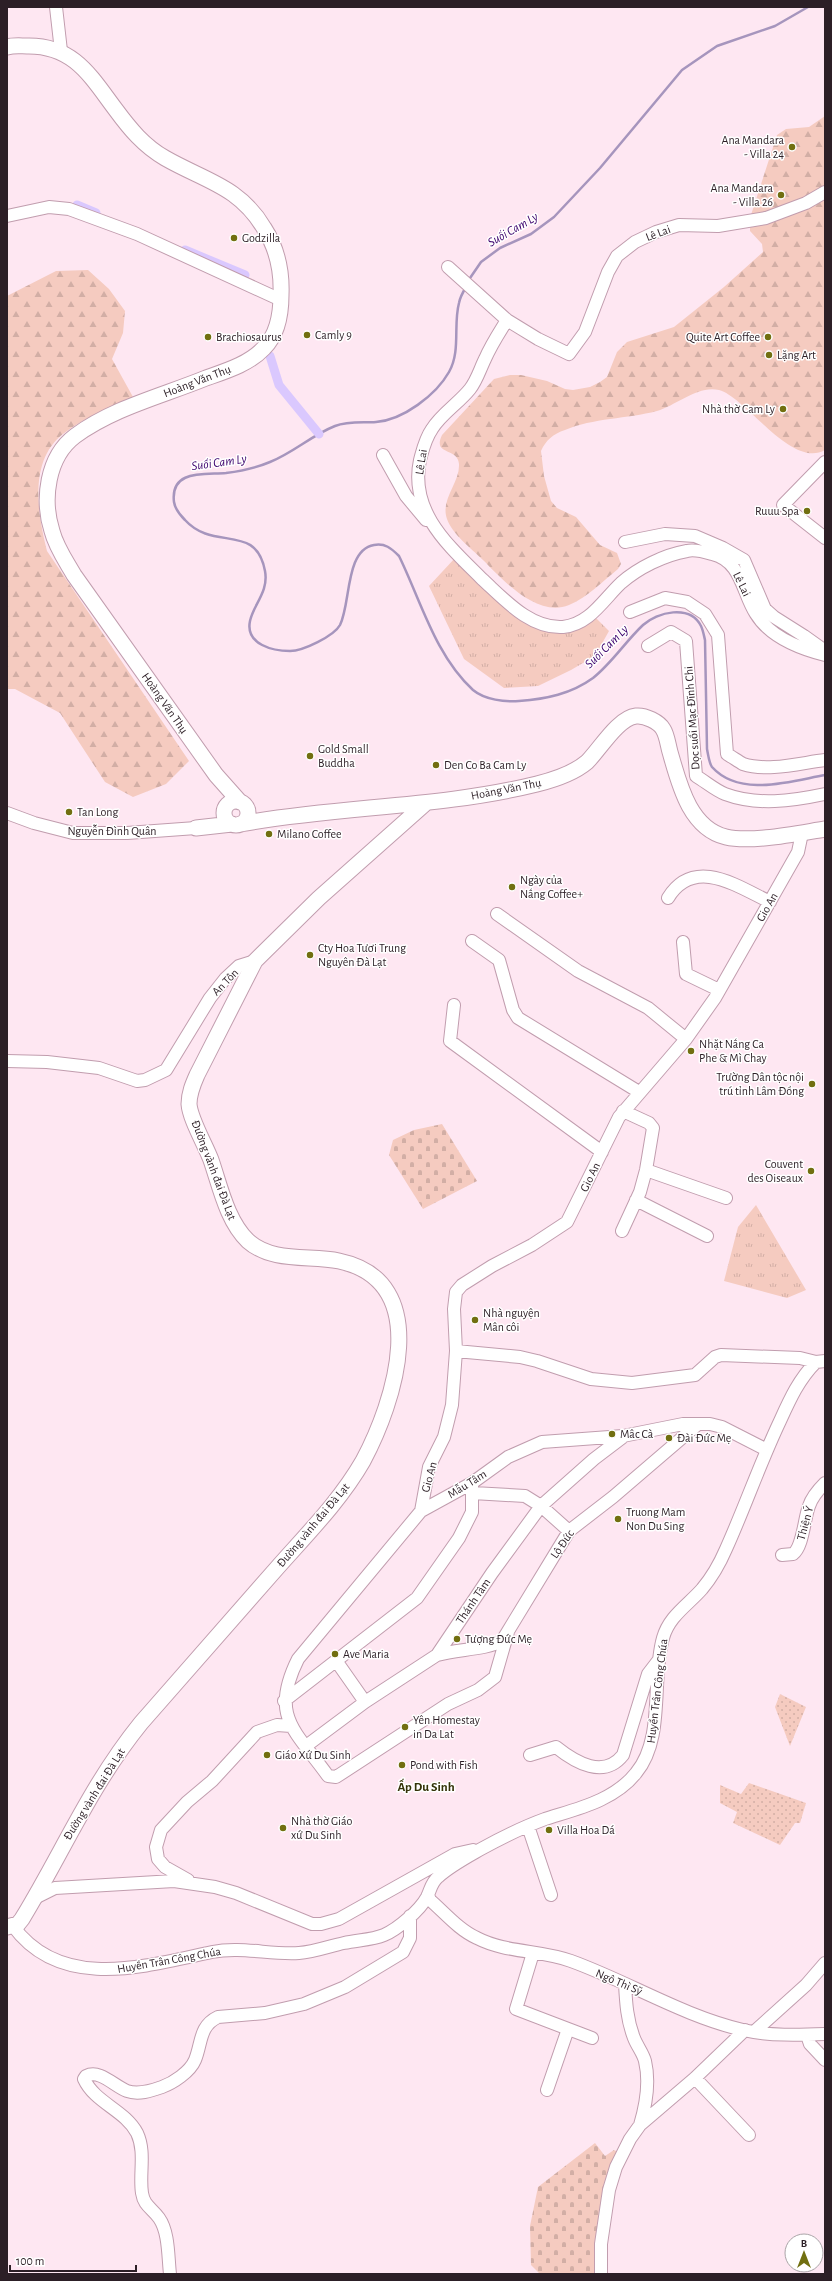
<svg xmlns="http://www.w3.org/2000/svg" width="832" height="2281" viewBox="0 0 832 2281" font-family="'Alegreya Sans',sans-serif">
<defs>
<pattern id="grass-tufts" width="24" height="20" patternUnits="userSpaceOnUse"><rect width="24" height="20" fill="#f5cbc0"/><path d="M3 7l-1-3M5 7V3M7 7l1-3M15 17l-1-3M17 17v-4M19 17l1-3" fill="none" stroke="#d2aea5"/></pattern>
<pattern id="forest-firs" width="22" height="20" patternUnits="userSpaceOnUse"><rect width="22" height="20" fill="#f5cbc0"/><path d="M5 1l3.5 6h-7zM16 11l3.5 6h-7z" fill="#d2aea5"/></pattern>
<pattern id="cemetery-stones" width="16" height="16" patternUnits="userSpaceOnUse"><rect width="16" height="16" fill="#f5cbc0"/><path d="M2 7V4a2 2 0 0 1 4 0v3zM10 15v-3a2 2 0 0 1 4 0v3z" fill="#d2aea5"/></pattern>
<pattern id="garden-dots" width="8" height="8" patternUnits="userSpaceOnUse"><rect width="8" height="8" fill="#f5cbc0"/><path d="M2 2h.1M6 6h.1" fill="none" stroke="#d2aea5" stroke-width="1.8" stroke-linecap="round"/></pattern>
</defs>
<rect width="100%" height="100%" fill="#fee7f2"/>
<path fill="url(#grass-tufts)" d="M455,558l89,69 50,-11 15,15 -14,25 -24,14 -33,16 -34,2 -40,-29 -35,-73z
M756,1205l50,85 -19,8 -63,-17 14,-54z"/>
<path fill="url(#forest-firs)" d="M825,116v334c-34,19 -79,-53 -106,-60 -21,-5 -42,15 -62,21 -30,8 -64,7 -92,19 -12,4 -19,10 -24,21l3,25 7,25 6,7 19,9 24,28 17,8 4,11 -3,5c-15,12 -30,28 -49,36 -32,13 -66,-25 -86,-45 -12,-12 -31,-26 -36,-41 -7,-20 13,-36 12,-55 -1,-17 -27,-8 -17,-29l52,-56 16,-4h11l26,6 18,8 8,1 17,-3 10,-5 7,-5 10,-25 10,-10 47,-15 50,-40 39,-35 -1,-8 -12,-13v-13l27,-83 9,-6 23,-2z
M88,270l21,19 16,22 -2,22 -11,26 21,38c-24,11 -50,21 -70,37 -35,27 -25,81 -16,117l142,210 -23,23 -33,13 -28,-15 -45,-69 -45,-24h-8v-393l49,-25z"/>
<path fill="url(#cemetery-stones)" d="M442,1124l35,57 -54,28 -34,-54 4,-15 21,-10z
M595,2143l10,13 9,-6 6,3 -24,121h-56l-9,-9 -1,-39 8,-39z"/>
<path fill="url(#garden-dots)" d="M780,1694l26,13 -16,39 -15,-39z
M749,1783l57,20 -6,20h-5l-15,22 -47,-22 4,-11 -17,-9v-18l21,9z"/>
<g fill="none" stroke-linecap="round" stroke-linejoin="round">
<path stroke="#a695bd" stroke-width="2.5" d="M468,281l13,-19 19,-14 31,-14 23,-17 46,-49 82,-98 35,-24 58,-20 33,-19
M466,287c-3,5 -6,10 -7,16 -6,22 2,48 -10,69 -13,23 -46,48 -73,50 -13,1 -28,-1 -41,4 -23,9 -42,27 -65,36 -14,6 -29,9 -44,11 -21,2 -56,-4 -52,29 1,7 6,13 11,18 29,32 71,2 80,51 4,21 -12,34 -15,50 -5,24 24,30 40,30 13,0 44,-15 50,-26 11,-22 5,-75 34,-80 11,-2 17,3 25,11 22,45 36,99 74,134 12,10 32,12 46,11 27,-2 52,-7 74,-23 19,-15 32,-36 50,-53 14,-13 47,-21 58,1 2,4 3,10 4,14l2,109c1,5 2,14 5,18 28,31 79,14 113,8"/>
<path stroke="#dac8fe" stroke-width="9" d="M77,205l19,8
M185,250l60,25
M270,356l9,29 40,49"/>
<g stroke="#c19dae" stroke-width="14">
<path id="minor" d="M56,7l5,44
M825,192l-19,11 -40,15 -48,8 -39,-1 -23,7 -21,10 -18,14 -9,16 -23,60 -16,22 -31,-15 -31,-19c-8,13 -16,25 -22,39 -5,10 -8,21 -15,30 -11,14 -29,25 -38,40 -7,10 -9,20 -12,31 -11,52 29,86 62,119 22,20 48,50 81,48 27,-3 40,-27 58,-44 17,-15 43,-28 66,-32 7,-2 18,1 25,3 30,7 30,39 44,60 14,23 45,35 69,41
M7,216l42,-9 20,2 68,25 144,66
M448,267l59,53
M383,455l23,41 20,24
M825,462l-42,43 42,33
M625,542l40,-8 30,2 28,12 21,12 21,49 9,8 30,19 21,15
M630,612l35,-14 22,4 18,12 13,21 9,119c5,3 11,7 16,10 25,8 57,-1 82,-4
M648,646l23,-14 15,9 10,135c10,6 19,14 29,18 32,12 67,7 100,0
M7,813l27,10 39,10h54l69,-5
M668,898c26,-42 69,-12 102,4
M497,914l81,57 70,37 38,31
M472,941l27,19 14,50 5,8 121,74
M683,942l3,32 33,16
M454,1005l-4,36 152,111
M7,1061l40,1 52,6 38,13 8,-1 21,-10 44,-72 15,-19 14,-13 16,-5
M646,1170l80,28
M636,1200l71,36
M622,1231l18,-39 6,-22 7,-42 -4,-5 -26,-12
M456,1351l64,6 17,4 54,18 41,4 63,-8 20,-18 6,-2 79,3 16,4
M473,1493l52,3 16,10 28,25
M421,1511l8,-44 15,-30 8,-32 4,-54 -2,-42 2,-17 6,-7 30,-19 40,-21 35,-23 52,-105 67,-78 29,-41 83,-146 4,-19
M782,1555l11,-1c10,-7 11,-35 16,-48 3,-9 9,-16 16,-23
M508,1632l-13,45 -17,13 -30,14 -112,73 -8,-1c-32,-45 -59,-59 -30,-117l123,-148 51,-28 36,-26 34,-15 81,-6 60,-12h27l12,3 45,23
M437,1655c20,-6 48,-5 65,-14l67,-110 44,-34 84,-72
M337,1662l28,40
M284,1701l133,-103 42,-60 13,-26v-29
M306,1746l59,-44 72,-47 55,-82 49,-67 53,-47 29,-22
M530,1755l26,-8c20,16 48,32 67,8l25,-81 10,-13
M528,1826l23,69
M188,1880l-23,-13 -7,-8 -2,-12 5,-17 26,-28 25,-21 45,-49 20,-7 14,1
M428,1895l2,5c15,13 29,30 47,38 29,15 64,12 94,23 58,21 112,55 172,69 26,6 56,5 82,4
M33,1899l22,-11 119,-7 41,6 21,6 76,31h9l18,-5 116,-65 18,-4
M13,1926c48,66 133,40 199,26 29,-6 58,3 87,1 15,-1 31,-7 45,-10 13,-3 28,-3 40,-8 14,-6 36,-25 43,-38 4,-8 4,-14 11,-20 12,-11 29,-20 43,-28 20,-11 42,-22 64,-30 31,-10 69,-18 91,-46 29,-35 15,-93 27,-135 6,-22 25,-33 39,-49 10,-12 18,-26 24,-40 19,-42 34,-86 54,-128 10,-22 19,-42 36,-59l9,-1
M533,1953l-17,56 76,29
M625,1984c1,19 2,36 9,54 3,8 9,15 11,23 5,21 1,44 -5,64
M755,2031l51,-46 19,-22
M807,2035l3,9 15,16
M695,2078l54,57
M547,2090l21,-61
M170,2274c-2,-17 -1,-42 -11,-56 -7,-10 -15,-12 -17,-25 -3,-19 4,-41 -5,-60 -12,-23 -42,-30 -53,-54l2,-3c14,-7 28,10 41,15 11,4 24,0 35,-4 11,-4 28,-15 33,-27 7,-17 4,-34 23,-43l47,-4 39,-9 41,-17 58,-35 7,-14v-22
M601,2274v-30l8,-54 7,-23 14,-28 10,-14 55,-47 50,-48"/>
</g>
<g stroke="#c19dae" stroke-width="17">
<path id="major" d="M7,47c7,-2 14,-1 20,-1 47,-1 64,31 89,64 14,19 28,36 49,48 40,23 74,28 99,70 13,20 18,43 17,67 0,18 -3,39 -17,53 -15,16 -38,23 -58,30 -44,18 -93,30 -131,58 -28,21 -33,64 -23,95 4,16 14,30 22,44l142,200 24,27
M224 813a12 12 0 1 1 24 0a12 12 0 1 1-24 0Z
M240,824c98,-18 200,-16 297,-40 16,-4 37,-11 50,-22 13,-13 31,-44 49,-46 9,-1 23,6 27,13 4,6 5,16 7,23 9,31 19,76 56,85 25,6 73,-4 99,-8
M196,828l36,-4
M7,1927l11,-3 4,-5c41,-67 68,-133 119,-196 45,-51 90,-103 136,-155 30,-34 63,-67 86,-107 31,-58 72,-180 -24,-200 -30,-6 -66,2 -91,-20 -21,-20 -28,-55 -37,-81 -6,-16 -21,-41 -22,-56 0,-11 4,-20 8,-29l58,-114 64,-63 107,-95"/>
</g>
<use href="#minor" stroke="#fff" stroke-width="12"/>
<use href="#major" stroke="#fff" stroke-width="15"/>
</g>
<g fill="#716f10" stroke="#fff" stroke-width="1.5">
<circle cx="792" cy="147" r="4"/>
<circle cx="781" cy="195" r="4"/>
<circle cx="234" cy="238" r="4"/>
<circle cx="307" cy="335" r="4"/>
<circle cx="208" cy="337" r="4"/>
<circle cx="768" cy="337" r="4"/>
<circle cx="769" cy="355" r="4"/>
<circle cx="783" cy="409" r="4"/>
<circle cx="807" cy="511" r="4"/>
<circle cx="310" cy="756" r="4"/>
<circle cx="436" cy="765" r="4"/>
<circle cx="69" cy="812" r="4"/>
<circle cx="269" cy="834" r="4"/>
<circle cx="512" cy="887" r="4"/>
<circle cx="310" cy="955" r="4"/>
<circle cx="691" cy="1051" r="4"/>
<circle cx="812" cy="1084" r="4"/>
<circle cx="811" cy="1171" r="4"/>
<circle cx="475" cy="1320" r="4"/>
<circle cx="612" cy="1434" r="4"/>
<circle cx="669" cy="1438" r="4"/>
<circle cx="618" cy="1519" r="4"/>
<circle cx="457" cy="1639" r="4"/>
<circle cx="335" cy="1654" r="4"/>
<circle cx="405" cy="1727" r="4"/>
<circle cx="267" cy="1755" r="4"/>
<circle cx="402" cy="1765" r="4"/>
<circle cx="283" cy="1828" r="4"/>
<circle cx="549" cy="1830" r="4"/>
</g>
<g text-anchor="middle" dominant-baseline="central" stroke-width="3" stroke-linejoin="round" paint-order="stroke">
<g font-size="12" fill="#2c1f26" stroke="#fff" text-anchor="start">
<text x="784" y="140" text-anchor="end">Ana Mandara<tspan x="784" dy="14">- Villa 24</tspan></text>
<text x="773" y="188" text-anchor="end">Ana Mandara<tspan x="773" dy="14">- Villa 26</tspan></text>
<text x="242" y="238">Godzilla</text>
<text x="315" y="335">Camly 9</text>
<text x="216" y="337">Brachiosaurus</text>
<text x="760" y="337" text-anchor="end">Quite Art Coffee</text>
<text x="777" y="355">Lặng Art</text>
<text x="775" y="409" text-anchor="end">Nhà thờ Cam Ly</text>
<text x="799" y="511" text-anchor="end">Ruuu Spa</text>
<text x="318" y="749">Gold Small<tspan x="318" dy="14">Buddha</tspan></text>
<text x="444" y="765">Den Co Ba Cam Ly</text>
<text x="77" y="812">Tan Long</text>
<text x="277" y="834">Milano Coffee</text>
<text x="520" y="880">Ngày của<tspan x="520" dy="14">Nắng Coffee+</tspan></text>
<text x="318" y="948">Cty Hoa Tươi Trung<tspan x="318" dy="14">Nguyên Đà Lạt</tspan></text>
<text x="699" y="1044">Nhặt Nắng Ca<tspan x="699" dy="14">Phe &amp; Mì Chay</tspan></text>
<text x="804" y="1077" text-anchor="end">Trường Dân tộc nội<tspan x="804" dy="14">trú tỉnh Lâm Đồng</tspan></text>
<text x="803" y="1164" text-anchor="end">Couvent<tspan x="803" dy="14">des Oiseaux</tspan></text>
<text x="483" y="1313">Nhà nguyện<tspan x="483" dy="14">Mân côi</tspan></text>
<text x="620" y="1434">Mâc Cà</text>
<text x="677" y="1438">Đài Đức Mẹ</text>
<text x="626" y="1512">Truong Mam<tspan x="626" dy="14">Non Du Sing</tspan></text>
<text x="465" y="1639">Tượng Đức Mẹ</text>
<text x="343" y="1654">Ave Maria</text>
<text x="413" y="1720">Yên Homestay<tspan x="413" dy="14">in Da Lat</tspan></text>
<text x="275" y="1755">Giáo Xứ Du Sinh</text>
<text x="410" y="1765">Pond with Fish</text>
<text x="291" y="1821">Nhà thờ Giáo<tspan x="291" dy="14">xứ Du Sinh</tspan></text>
<text x="557" y="1830">Villa Hoa Dá</text>
</g>
<g font-size="12" fill="#2c1f26" stroke="#fff">
<text transform="translate(658 233) rotate(-21)">Lê Lai</text>
<text transform="translate(197 381) rotate(-21)">Hoàng Văn Thụ</text>
<text transform="translate(421 462) rotate(-81)">Lê Lai</text>
<text transform="translate(742 584) rotate(64)">Lê Lai</text>
<text transform="translate(165 703) rotate(55)">Hoàng Văn Thụ</text>
<text transform="translate(692 718) rotate(-94)">Dọc suối Mạc Đĩnh Chi</text>
<text transform="translate(506 789) rotate(-11)">Hoàng Văn Thụ</text>
<text x="112" y="831">Nguyễn Đình Quân</text>
<text transform="translate(767 907) rotate(-60)">Gio An</text>
<text transform="translate(225 982) rotate(-46)">An Tôn</text>
<text transform="translate(214 1170) rotate(69)">Đường vành đai Đà Lạt</text>
<text transform="translate(590 1177) rotate(-64)">Gio An</text>
<text transform="translate(429 1477) rotate(-75)">Gio An</text>
<text transform="translate(467 1484) rotate(-32)">Mẫu Tâm</text>
<text transform="translate(805 1523) rotate(-75)">Thiện Ý</text>
<text transform="translate(313 1525) rotate(-50)">Đường vành đai Đà Lạt</text>
<text transform="translate(562 1544) rotate(-55)">Lộ Đức</text>
<text transform="translate(473 1601) rotate(-56)">Thánh Tâm</text>
<text transform="translate(657 1691) rotate(-83)">Huyền Trân Công Chúa</text>
<text transform="translate(94 1794) rotate(-58)">Đường vành đai Đà Lạt</text>
<text transform="translate(169 1960) rotate(-10)">Huyền Trân Công Chúa</text>
<text transform="translate(619 1982) rotate(23)">Ngô Thì Sỹ</text>
</g>
<g font-size="13" font-style="italic" fill="#3a006c" stroke="#fff">
<text transform="translate(513 230) rotate(-30)">Suối Cam Ly</text>
<text transform="translate(219 463) rotate(-8)">Suối Cam Ly</text>
<text transform="translate(607 647) rotate(-45)">Suối Cam Ly</text>
</g>
<g font-size="13" font-weight="bold" fill="#343309" stroke="#fff">
<text x="426" y="1787">Ấp Du Sinh</text>
</g>
</g>
<rect width="832" height="2281" fill="none" stroke="#2c1f26" stroke-width="16"/>
<g transform="translate(804 2253)"><circle r="19" fill="#ffffff" stroke="#aba5a8"/>
<path d="M0-3L7 15L0 10L-7 15Z" fill="#716f10"/>
<text y="-6" font-size="11" font-weight="bold" text-anchor="middle" fill="#2c1f26">B</text>
</g>
<path d="M10 2265v6h126v-6" fill="none" stroke="#2c1f26" stroke-width="2"/>
<text x="16" y="2265" font-size="12" fill="#2c1f26" stroke="#ffffff" stroke-width="3" paint-order="stroke">100 m</text>
</svg>
